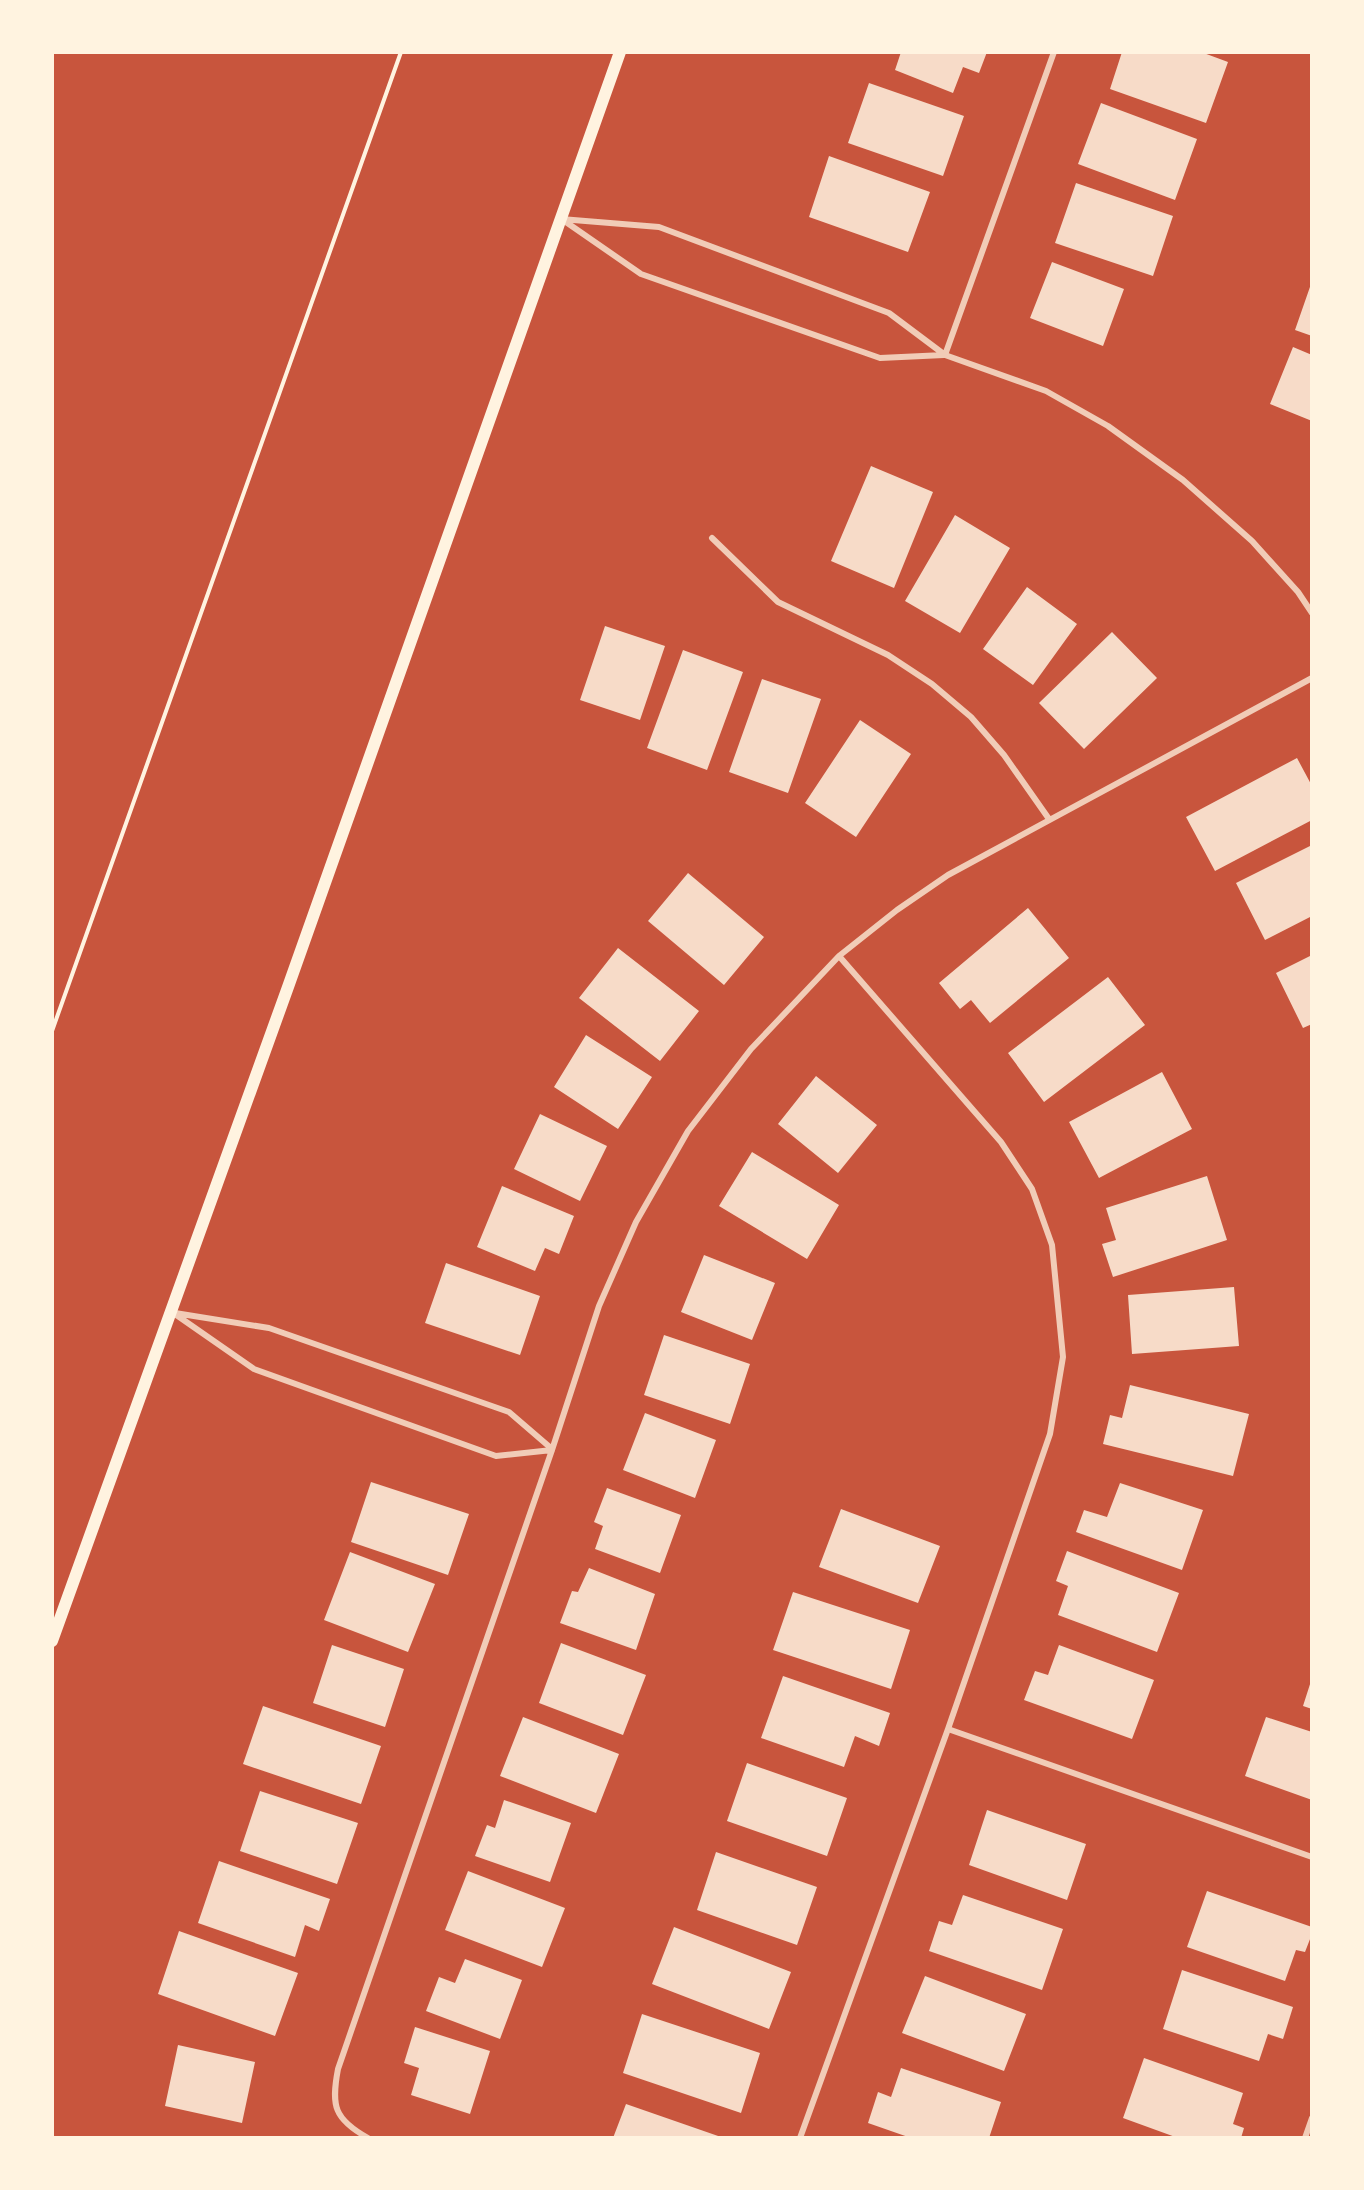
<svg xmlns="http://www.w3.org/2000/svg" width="1364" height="2190" viewBox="0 0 1364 2190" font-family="Figtree,sans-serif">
<rect width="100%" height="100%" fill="#c8553d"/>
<path fill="#f7dbc8" d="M901,52h86l-8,21 -16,-6 -10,26 -58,-23z
M1122,52h79l27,10 -22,61 -96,-34z
M869,83l95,33 -21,60 -95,-33z
M1101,103l96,36 -22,61 -97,-36z
M829,156l101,36 -22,60 -99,-35z
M1076,183l97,33 -20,60 -98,-33z
M1052,262l72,27 -21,57 -73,-28z
M1311,284h1v52l-17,-6z
M1293,347l19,8v66l-42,-17z
M871,466l62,26 -39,96 -63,-27z
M955,515l55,33 -50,85 -55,-32z
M1027,587l50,37 -44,61 -50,-36z
M605,626l60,20 -25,74 -60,-20z
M1112,632l45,46 -73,71 -45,-46z
M683,650l60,22 -36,98 -60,-22z
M762,679l59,20 -33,94 -59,-21z
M860,720l51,34 -55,83 -51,-34z
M1297,758l15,28v34l-97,51 -29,-54z
M1312,845v71l-47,24 -29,-57z
M688,873l76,64 -40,48 -76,-64z
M1028,908l41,50 -79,65 -19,-23 -11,9 -21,-26z
M618,948l81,63 -39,50 -81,-63z
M1312,955v69l-9,4 -27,-55z
M1108,977l37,48 -101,77 -36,-49z
M586,1035l66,42 -34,52 -64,-42z
M1162,1072l30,57 -93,49 -30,-56z
M816,1076l61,49 -39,48 -60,-49z
M540,1114l67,32 -27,55 -66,-32z
M752,1152l87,53 -32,54 -88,-53z
M1207,1176l20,64 -114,37 -11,-33 14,-4 -10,-32z
M502,1186l72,30 -15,38 -14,-6 -10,23 -58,-24z
M704,1255l71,28 -23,57 -71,-28z
M446,1263l94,33 -20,59 -95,-32z
M1234,1287l5,59 -107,8 -4,-59z
M664,1335l86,29 -20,60 -86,-29z
M1130,1385l119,29 -16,62 -130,-32 7,-29 12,3z
M645,1413l71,27 -21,58 -72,-28z
M371,1482l98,32 -21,61 -97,-33z
M1120,1483l83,27 -21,60 -106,-38 8,-22 23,7z
M607,1488l74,27 -21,58 -65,-24 8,-23 -9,-4z
M841,1509l99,37 -22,57 -99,-36z
M1067,1551l112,42 -22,59 -99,-37 10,-29 -12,-5z
M350,1552l85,32 -27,68 -84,-32z
M589,1568l66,26 -19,56 -76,-27 12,-32 6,1z
M793,1592l117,38 -19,59 -118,-39z
M561,1643l85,32 -23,60 -84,-32z
M332,1645l72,24 -19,58 -72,-24z
M1059,1645l95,35 -22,59 -108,-39 11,-29 13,4z
M783,1676l107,37 -11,33 -24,-10 -11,31 -83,-29z
M1311,1681l1,1v27l-9,-3z
M263,1706l118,40 -20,58 -118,-40z
M523,1717l96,37 -23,59 -96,-37z
M1266,1717l46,15v68l-67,-24z
M747,1763l100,35 -20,58 -100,-35z
M260,1791l98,32 -21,61 -97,-33z
M504,1800l67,23 -21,59 -75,-26 12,-31 8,3z
M987,1810l99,34 -19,56 -98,-35z
M716,1852l101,35 -20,58 -100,-35z
M219,1861l111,38 -11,32 -14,-6 -10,32 -97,-34z
M468,1871l97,37 -23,59 -97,-37z
M1207,1891l105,36v7l-7,18 -9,-2 -11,31 -98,-34z
M963,1895l100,34 -21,61 -113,-39 10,-30 13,4z
M674,1927l117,45 -22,57 -117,-45z
M179,1931l119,42 -23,63 -117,-42z
M465,1959l57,21 -22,59 -74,-28 13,-34 16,6z
M1182,1970l111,37 -10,32 -15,-5 -9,27 -96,-32z
M925,1976l101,38 -22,57 -102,-38z
M642,2014l118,39 -19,60 -118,-40z
M415,2027l75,24 -20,63 -59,-19 8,-27 -15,-5z
M178,2045l77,17 -13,61 -77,-17z
M1144,2058l99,35 -10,31 11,4 -3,10h-63l-55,-20z
M901,2068l100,34 -12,36h-78l-43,-15 10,-31 13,5z
M626,2104l95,33v1h-108z"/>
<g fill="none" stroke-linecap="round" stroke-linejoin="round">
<path stroke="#fff3e0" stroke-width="4" d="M52,1031l349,-979"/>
<path stroke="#f1ccb7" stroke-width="6" d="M561,219l98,8 230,86 56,42 101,36 62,35 75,54 69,61 46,51 14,21
M563,220l78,54 239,84 64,-3
M945,355l109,-303
M712,538l66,64 110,53 44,29 39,33 33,38 45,64
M172,1312l82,57 242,87 56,-6
M175,1313l94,15 240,84 43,37
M948,1729l364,128
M368,2138c-34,-19 -37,-32 -30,-69l214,-619 47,-144 37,-84 52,-91 63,-82 88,-93 58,-46 51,-35 364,-197
M800,2138l148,-409 102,-295 13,-77 -11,-112 -20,-56 -31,-47 -162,-186
M1305,2138l7,-20"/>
<path stroke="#fff3e0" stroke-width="12" d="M52,1641l236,-654 332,-935"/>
</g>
<rect width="1364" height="2190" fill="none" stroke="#fff3e0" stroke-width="108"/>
</svg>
